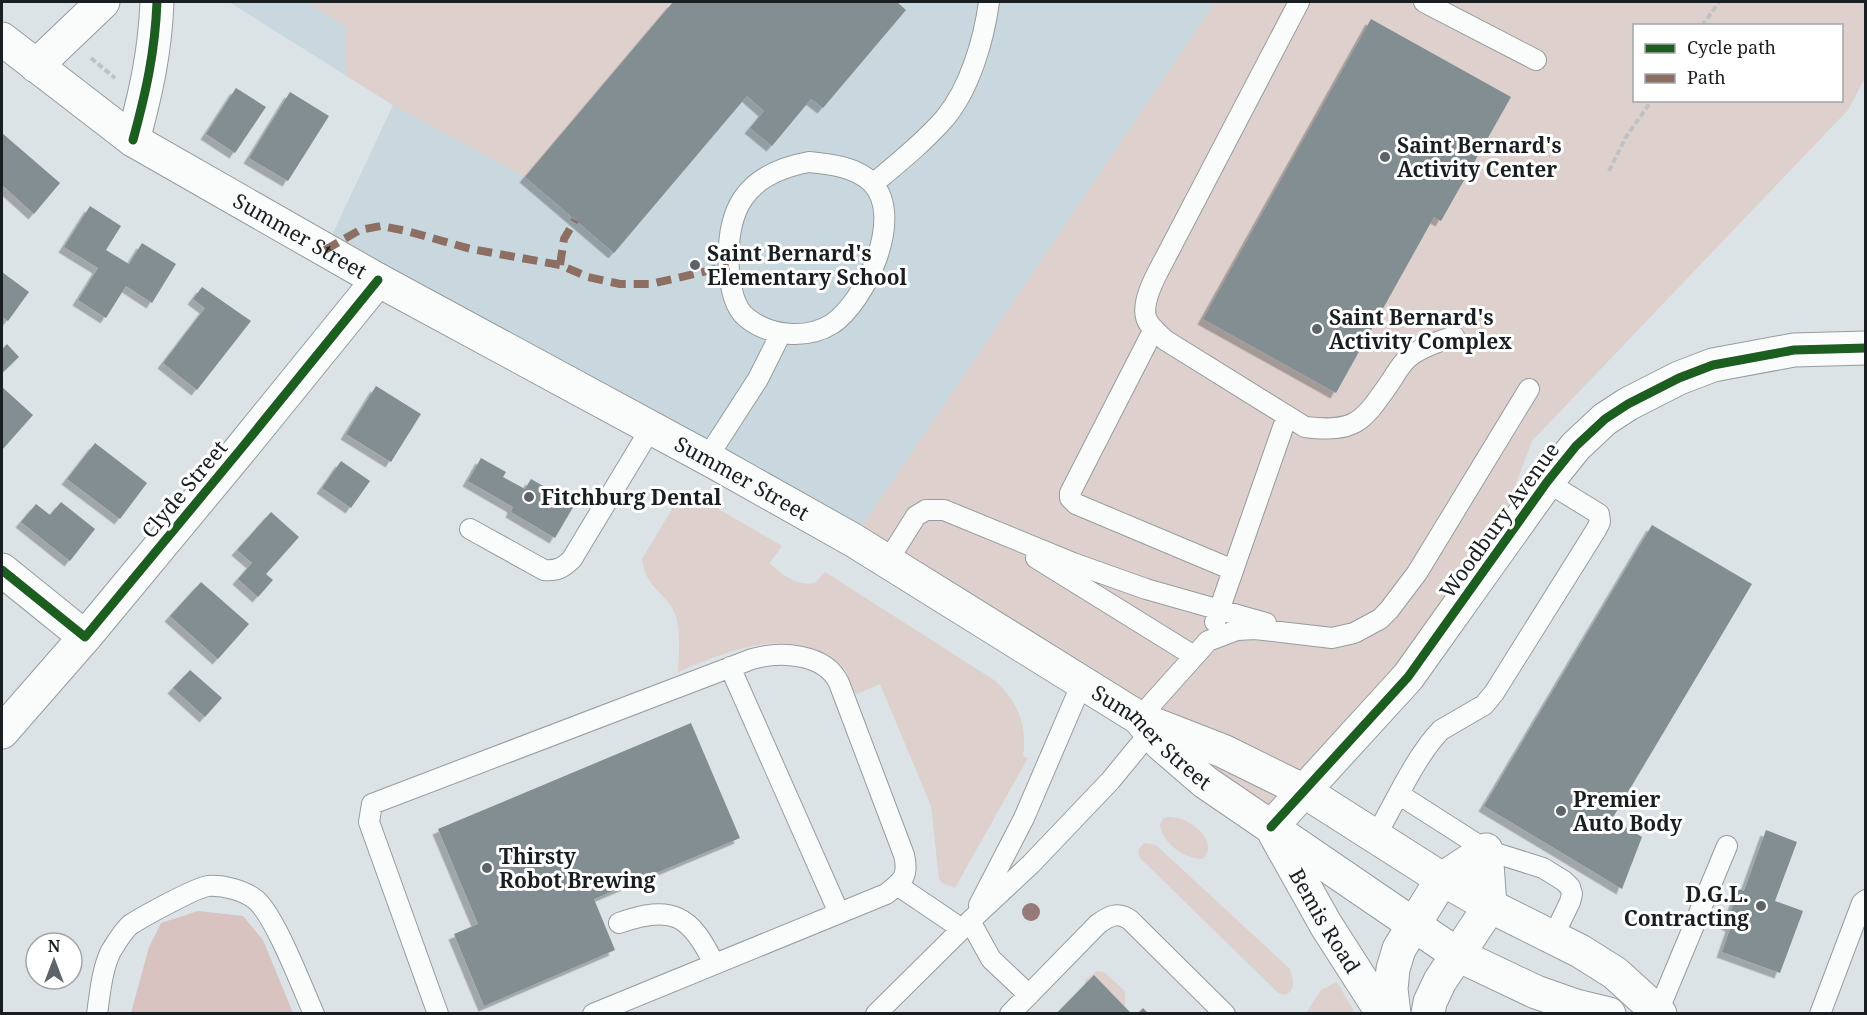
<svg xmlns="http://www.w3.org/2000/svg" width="1867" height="1015" viewBox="0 0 1867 1015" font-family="'Noto Serif',serif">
<defs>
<filter id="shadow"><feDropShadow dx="-5.5" dy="5.5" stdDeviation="0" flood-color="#0004"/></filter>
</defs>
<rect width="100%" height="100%" fill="#dbe3e6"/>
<path fill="#c9d8df" d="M229,2h986l-362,538 -528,-290 68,-145z"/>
<path fill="#ded0cd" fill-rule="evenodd" d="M306,2h359l5,4 -145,171 -132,-72 -48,-30v-49z
M1215,2h650v76l-17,32 -316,331 -38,101 -223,285 -418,-287zM1634,26h208v74h-208z
M684,489l98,57 -12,17c12,12 28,24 45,20l10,-11 169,108c23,20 34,45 29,76l5,2 -73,130 -13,-5 -3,-4 -8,-73 -51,-122 -23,10c-10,-8 -6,-20 -15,-28 -54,-42 -109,-17 -164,6 1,-18 4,-50 -7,-66 -13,-18 -26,-22 -29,-47z
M1168,817c19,-2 53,23 35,42 -18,0 -41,-15 -43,-35l3,-5z
M1144,843l12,2 134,124c3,11 7,23 -7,26l-6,-3 -137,-134 -2,-8z
M1096,971l8,1 21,19v16l-31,-31 -9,9v-5z
M1337,982l18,31h-49l15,-23z"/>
<path fill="#d8c3c0" d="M198,911l45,5 20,24 30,73h-162l18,-66 12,-24z"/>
<path fill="#828e92" filter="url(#shadow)" d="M673,2h224l9,8 -83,98 -12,-9 -39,47 -22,-18 14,-17 -17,-15 -133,157 -89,-76z
M1371,19l140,78 -70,124 -7,-4 -98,176 -133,-74z
M236,88l30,19 -31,46 -29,-19z
M290,92l39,24 -41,65 -39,-23z
M2,133l58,50 -26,31 -32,-29z
M90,206l31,20 -15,24 23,14 13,-21 34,21 -24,39 -26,-17 -20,32 -28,-18 20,-32 -34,-21z
M2,272l27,20 -21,29 -6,-4z
M202,287l49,34 -54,69 -34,-27 42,-55 -12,-9z
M7,344l12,13 -17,16v-24z
M376,386l45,28 -30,48 -45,-28z
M2,387l31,28 -31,35z
M95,443l52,40 -27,36 -53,-40z
M481,458l25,14 -3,5 22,12 6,-10 44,25 -20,34 -44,-26 2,-5 -45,-26z
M341,461l29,20 -19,27 -29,-20z
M61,502l34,27 -25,32 -49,-39 15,-18 14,11z
M271,512l28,25 -33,37 7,6 -15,17 -20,-18 14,-16 -15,-13z
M1652,525l100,59 -140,235 30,18 -20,52 -138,-83z
M201,582l48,42 -31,35 -48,-43z
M190,670l32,28 -17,19 -32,-29z
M691,723l49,115 -146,61 21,51 -131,56 -30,-72 24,-10 -40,-95z
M1766,830l31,12 -22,59 28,10 -23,62 -58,-21 9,-26 -5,-2 13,-35 5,2z
M1094,975l31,32 7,7h-76z
M1143,1008l6,6h-12z"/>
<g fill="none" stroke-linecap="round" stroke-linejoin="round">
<g stroke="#969c9e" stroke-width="22">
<path id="service" d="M1299,2l-138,264c-7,13 -19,36 -15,51 2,9 13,17 19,23l140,87c52,6 58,-6 86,-46 5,-8 10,-17 17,-23 12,-11 31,-16 46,-22
M1424,2l112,58
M809,162c21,2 48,5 63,21 33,34 -7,119 -40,141 -26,16 -62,12 -85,-6 -13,-10 -16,-30 -18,-46 -4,-62 15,-98 80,-110z
M873,184c25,-21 51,-42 72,-66 25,-30 39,-79 44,-116
M1154,329l-84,164v5l6,6 157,66
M707,458l51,-79 23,-46
M470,529l74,41c13,1 19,-2 28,-11l79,-131
M1036,558l158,98
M887,562l29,-46 10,-6h18l129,53 73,26 120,34
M1215,622l72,-206
M730,667l109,246
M1139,718l69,-77 29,-11 18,-1 77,9 22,-5 26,-14 9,-9 28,-37 112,-184
M1400,795l86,55 57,18 21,13 6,6 2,7 -2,8 -17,35
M1375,837c19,-32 41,-82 66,-107l43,-25 10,-12 102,-163 4,-8 -1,-8 -52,-32
M897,885l65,44
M979,905l45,-87 58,-135
M970,921l21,38 38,36
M619,923c53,-19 72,-8 95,41
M97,1014c3,-21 5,-45 14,-63 5,-8 12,-20 19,-26 12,-8 65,-37 78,-39 15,-1 36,4 48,14 19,16 46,87 58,114
M438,1014l-69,-192 3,-18 380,-145c28,-8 73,-6 87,24l65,172c5,21 -1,26 -18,39l-293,120
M876,1014l94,-93 61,-57 80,-84 45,-55
M1010,1014l88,-90c11,-8 20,-13 32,-4l95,94
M1657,1014l70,-168
M1820,1014l42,-111 4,-3"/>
</g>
<g stroke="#969c9e" stroke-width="35">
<path id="minor" d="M2,570l83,67 155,-187 138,-170
M2,732l83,-95
M1271,827l137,-150 139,-195 29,-36 29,-27 23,-15 51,-26 34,-13 81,-15 72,-2"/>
</g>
<g stroke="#969c9e" stroke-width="35">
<path id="tertiary" d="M36,66l67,-64
M133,140c13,-48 22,-88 24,-138"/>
</g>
<g stroke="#969c9e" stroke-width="35">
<g id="secondary">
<path id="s1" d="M2,39l131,101 245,140 338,183 137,77 286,178 22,26 44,38 253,173 78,37 40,14 33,8"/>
<path d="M1146,721l77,30 81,40 138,88 48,27 90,45 35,22 45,41"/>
<path id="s2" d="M1275,834l51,91 57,89"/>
<path d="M1394,1014l-3,-25 2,-20 6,-20 43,-70 44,-29 4,56 -50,75 -10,21 -2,12"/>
</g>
</g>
<path stroke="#bfc2c5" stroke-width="4" stroke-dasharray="6 3" stroke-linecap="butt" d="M1702,26l17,-24
M91,58l24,20
M1609,171l17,-34 26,-37"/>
<use href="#service" stroke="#fafbfb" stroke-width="20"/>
<use href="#minor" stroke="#fafbfb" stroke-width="33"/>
<use href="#tertiary" stroke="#fafbfb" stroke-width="33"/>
<use href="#secondary" stroke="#fafbfb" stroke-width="33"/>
<path stroke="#8d6e63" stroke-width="8" stroke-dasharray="15 8" stroke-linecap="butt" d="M325,250l35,-20 21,-4 26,5 64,18 89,16 28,12 32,7h31l78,-18
M560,265l4,-26 11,-19"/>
<g stroke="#fff" stroke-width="13">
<path id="cycleway" d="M133,140c13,-48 22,-88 24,-138
M2,570l83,67 155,-187 138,-170
M1271,827l137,-150 139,-195 29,-36 29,-27 23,-15 51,-26 34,-13 81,-15 72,-2"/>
</g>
<use href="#cycleway" stroke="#1b5e20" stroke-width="9"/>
</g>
<circle fill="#967a77" cx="1031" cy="912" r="9"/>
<g fill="#5d6366" stroke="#fff" stroke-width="2">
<circle cx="1385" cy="157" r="6"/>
<circle cx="695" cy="265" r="6"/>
<circle cx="1317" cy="329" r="6"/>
<circle cx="529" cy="497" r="6"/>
<circle cx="1561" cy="811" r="6"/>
<circle cx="487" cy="868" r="6"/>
<circle cx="1761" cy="906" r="6"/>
</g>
<g text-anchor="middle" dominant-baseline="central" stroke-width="6" stroke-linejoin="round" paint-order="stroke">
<g font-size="21" font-weight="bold" fill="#191e21" stroke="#fff" text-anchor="start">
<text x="1397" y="145">Saint Bernard's<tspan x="1397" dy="24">Activity Center</tspan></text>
<text x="707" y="253">Saint Bernard's<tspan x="707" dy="24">Elementary School</tspan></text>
<text x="1329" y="317">Saint Bernard's<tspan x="1329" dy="24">Activity Complex</tspan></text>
<text x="541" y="497">Fitchburg Dental</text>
<text x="1573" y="799">Premier<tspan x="1573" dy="24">Auto Body</tspan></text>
<text x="499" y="856">Thirsty<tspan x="499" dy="24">Robot Brewing</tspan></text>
<text x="1749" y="894" text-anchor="end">D.G.L.<tspan x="1749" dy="24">Contracting</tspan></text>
</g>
<g font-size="21" fill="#191e21" stroke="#fff">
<text stroke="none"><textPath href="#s1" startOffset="358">Summer Street</textPath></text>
<text stroke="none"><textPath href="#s1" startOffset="862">Summer Street</textPath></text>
<text transform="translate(184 489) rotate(-50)">Clyde Street</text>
<text transform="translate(1499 520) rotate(-54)">Woodbury Avenue</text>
<text stroke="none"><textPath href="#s1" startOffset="1348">Summer Street</textPath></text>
<text stroke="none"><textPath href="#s2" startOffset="100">Bemis Road</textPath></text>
</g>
</g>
<rect width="1867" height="1015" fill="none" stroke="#191e21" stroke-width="6"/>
<rect x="1633" y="24" width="210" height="78" fill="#ffffff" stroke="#a3a5a6" stroke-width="1.5"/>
<rect x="1645" y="44" width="30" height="9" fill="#1b5e20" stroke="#a3a5a6" stroke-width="1.5"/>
<text x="1687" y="54" font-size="18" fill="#191e21">Cycle path</text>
<rect x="1645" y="74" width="30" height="9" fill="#8d6e63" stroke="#a3a5a6" stroke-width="1.5"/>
<text x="1687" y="84" font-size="18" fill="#191e21">Path</text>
<g transform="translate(54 961)"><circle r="28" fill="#ffffff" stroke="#a3a5a6" stroke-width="1.5"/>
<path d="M0-4.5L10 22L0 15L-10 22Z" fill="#5d6366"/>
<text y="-9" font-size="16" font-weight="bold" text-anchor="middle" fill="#191e21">N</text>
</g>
</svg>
